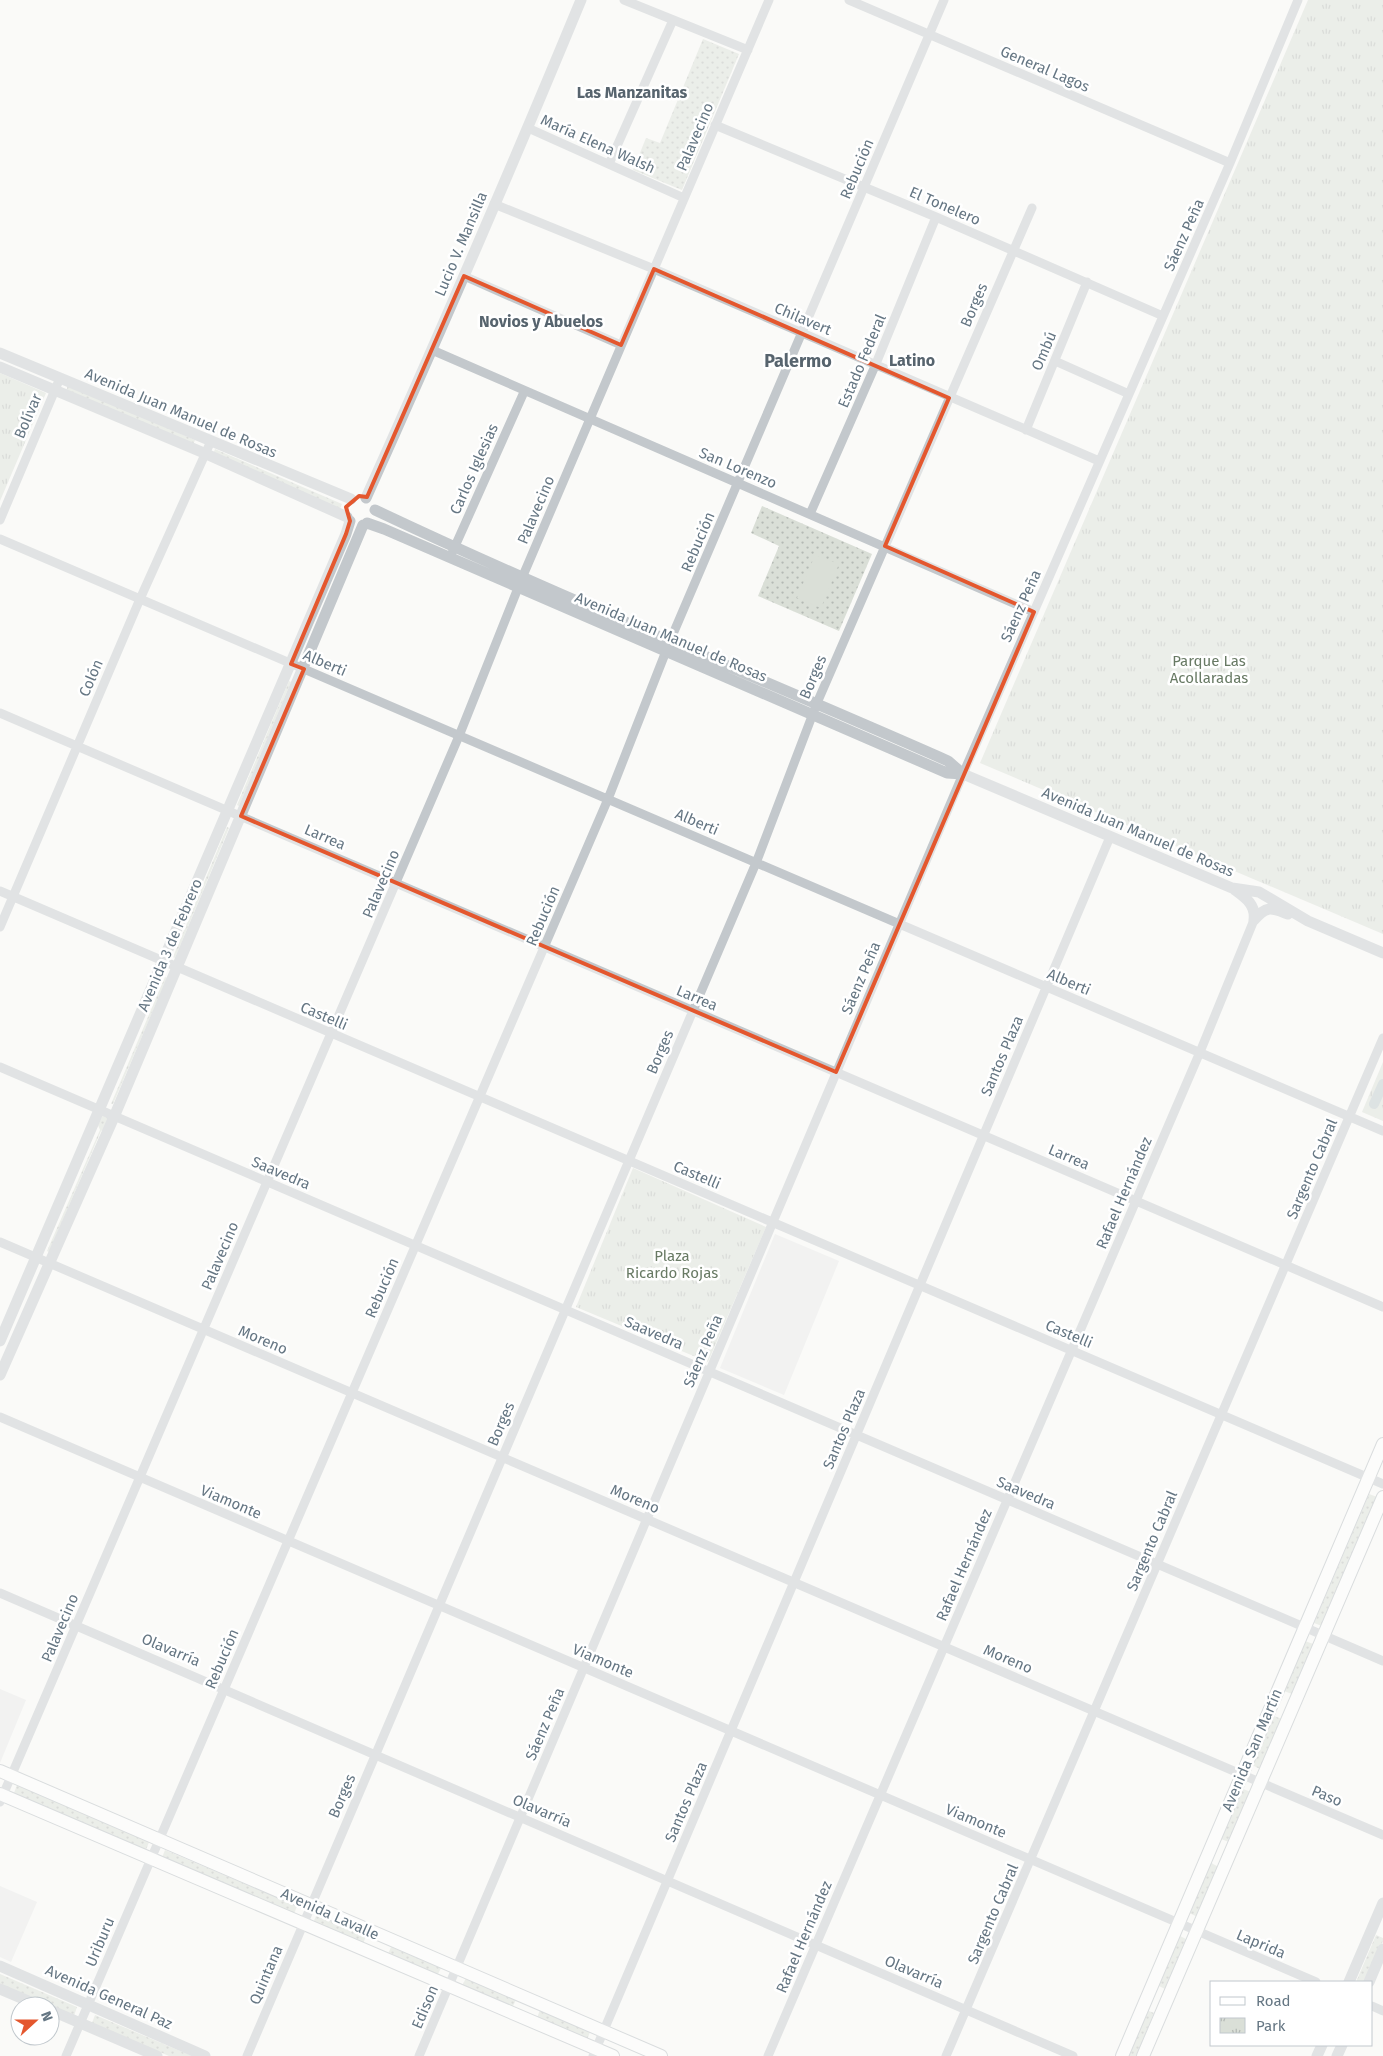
<svg xmlns="http://www.w3.org/2000/svg" width="1383" height="2056" viewBox="0 0 1383 2056" font-family="'Fira Sans',sans-serif">
<defs>
<pattern id="grass-dots" width="8" height="8" patternUnits="userSpaceOnUse" patternTransform="scale(1.25)"><rect width="8" height="8" fill="#dadfd7"/><path d="M2 2h.1M6 6h.1" fill="none" stroke="#b4b9b4" stroke-width="1.8" stroke-linecap="round"/></pattern>
<pattern id="park-tufts" width="24" height="20" patternUnits="userSpaceOnUse" patternTransform="scale(1.25)"><rect width="24" height="20" fill="#dadfd7"/><path d="M3 7l-1-3M5 7V3M7 7l1-3M15 17l-1-3M17 17v-4M19 17l1-3" fill="none" stroke="#b4b9b4"/></pattern>
</defs>
<rect width="100%" height="100%" fill="#fafaf8"/>
<path fill="#e8e9e9" d="M775,1234l64,27 -55,134 -64,-27z
M0,1689l26,11 -26,63z
M0,1886l37,16 -26,60 -11,-5z"/>
<path fill="url(#grass-dots)" d="M703,39l36,15 -57,136 -49,-20 13,-32 14,5z
M68,385l127,55 -2,5 -127,-54z
M215,449l127,55 -2,5 -127,-55z
M762,506l110,48 -33,77 -81,-35 21,-50 -28,-13z
M289,681l2,1 -52,124 -2,-1z
M227,827l2,1 -54,130 -2,-1z
M165,977l2,1 -54,126h-2z
M103,1115l6,3 -1,9 -7,4 -52,121 -2,-1 53,-121 -2,-5z
M1369,1494l8,3 -55,129 -8,-3z
M1305,1641l8,3 -21,50 -8,-3z
M1274,1716l8,3 -22,50 -8,-4z
M17,1785l132,57 -3,8 -132,-57z
M1243,1789l8,3 -22,50 -8,-3z
M165,1850l132,56 -3,8 -132,-56z
M1211,1863l8,4 -21,50 -9,-4z
M317,1914l49,22 -3,8 -50,-21z
M1178,1935l8,4 -21,50 -8,-4z
M1376,1935l7,3v3l-18,41h-9z
M391,1947l50,21 -4,8 -49,-22z
M0,1974l77,33 -3,9 -74,-32z
M466,1978l50,22 -4,8 -50,-22z
M540,2010l50,22 -3,8 -50,-22z
M1146,2010l8,3 -18,43h-9z
M95,2015l97,41h-23l-77,-33z"/>
<path fill="url(#park-tufts)" d="M1308,0h75v934l-403,-171z
M0,373l46,20 -46,108z
M1383,1062v59l-21,-9z
M633,1168l133,59 -58,135 -132,-55z"/>
<path fill="#dadfd7" d="M815,555l24,9 -18,44 -24,-10z"/>
<g fill="none" stroke-linecap="round" stroke-linejoin="round">
<path stroke="#bbc7cb" stroke-width="10" d="M1374,1104l9,-20"/>
<g stroke="#b3babf" stroke-width="14">
<path id="secondary" d="M0,1771l661,285
M0,1794l613,262
M1122,2056l261,-612
M1143,2056l240,-559"/>
</g>
<path stroke="#c3c8cc" stroke-width="9" d="M624,0l124,50
M849,0l381,163
M715,125l221,92 227,99
M528,128l156,70
M609,164l64,-144
M494,204l160,65 445,192
M464,276l157,69
M432,350l602,262
M1055,361l74,33
M1026,430l61,-148
M810,514l65,-148 61,-149
M0,520l60,-142
M0,539l1383,592
M452,553l72,-161
M0,713l1383,594
M0,891l1383,593
M0,927l140,-328 71,-158
M0,1067l1383,594
M0,1242l1383,593
M0,1417l1316,565
M0,1593l1073,463
M0,1802l459,-1066 63,-158 247,-578
M1372,2006l11,5
M66,2056l542,-1257 62,-158 274,-641
M247,2056l509,-1193 61,-160 215,-495
M419,2056l544,-1282 267,-611 68,-163
M593,2056l517,-1219
M768,2056l432,-1004 54,-132
M946,2056l437,-1018"/>
<path stroke="#c3c8cc" stroke-width="11" d="M0,353l351,146
M0,367l204,86 143,64
M366,498c74,-165 146,-331 215,-498
M375,510c188,89 383,167 573,251l15,13
M367,523l17,6 563,244 16,1 269,114 27,4 49,29 75,32
M1235,890c11,8 21,15 19,30
M1254,920c13,-15 17,-12 34,-6
M0,1341l346,-807 4,-13
M0,1375l114,-258 249,-592
M0,1966l205,90
M1349,1982l34,-79
M1369,1982l14,-33
M0,1989l40,17
M50,2010l107,46
M1317,2056l5,-11
M1337,2056l5,-11"/>
<use href="#secondary" stroke="#fff" stroke-width="12"/>
</g>
<path d="M0 0H1383V2056H0ZM654,269l295,129 -64,148 149,66 -198,460 -595,-256 63,-147 -13,-5 55,-130 4,-13 -4,-14 13,-11 8,1 97,-221 157,69z" fill="#fafaf8" fill-opacity=".55" fill-rule="evenodd"/>
<path fill="none" stroke="#e4572e" stroke-width="4" stroke-linejoin="round" d="M654,269l295,129 -64,148 149,66 -198,460 -595,-256 63,-147 -13,-5 55,-130 4,-13 -4,-14 13,-11 8,1 97,-221 157,69z"/>
<g text-anchor="middle" dominant-baseline="central" stroke-width="5" stroke-linejoin="round" paint-order="stroke">
<g font-size="15" fill="#657683" stroke="#fff">
<text transform="translate(1045 69) rotate(23)">General Lagos</text>
<text transform="translate(695 137) rotate(-67)">Palavecino</text>
<text transform="translate(598 144) rotate(24)">María Elena Walsh</text>
<text transform="translate(857 169) rotate(-67)">Rebución</text>
<text transform="translate(945 206) rotate(23)">El Tonelero</text>
<text transform="translate(1184 235) rotate(-66)">Sáenz Peña</text>
<text transform="translate(461 244) rotate(-67)">Lucio V. Mansilla</text>
<text transform="translate(974 305) rotate(-67)">Borges</text>
<text transform="translate(803 319) rotate(23)">Chilavert</text>
<text transform="translate(1044 351) rotate(-67)">Ombú</text>
<text transform="translate(862 361) rotate(-67)">Estado Federal</text>
<text transform="translate(181 413) rotate(23)">Avenida Juan Manuel de Rosas</text>
<text transform="translate(28 416) rotate(-67)">Bolívar</text>
<text transform="translate(738 468) rotate(23)">San Lorenzo</text>
<text transform="translate(474 469) rotate(-66)">Carlos Iglesias</text>
<text transform="translate(536 510) rotate(-67)">Palavecino</text>
<text transform="translate(698 542) rotate(-67)">Rebución</text>
<text transform="translate(1021 606) rotate(-66)">Sáenz Peña</text>
<text transform="translate(671 637) rotate(23)">Avenida Juan Manuel de Rosas</text>
<text transform="translate(325 663) rotate(23)">Alberti</text>
<text transform="translate(813 677) rotate(-67)">Borges</text>
<text transform="translate(91 678) rotate(-67)">Colón</text>
<text transform="translate(697 822) rotate(23)">Alberti</text>
<text transform="translate(1138 832) rotate(23)">Avenida Juan Manuel de Rosas</text>
<text transform="translate(325 837) rotate(23)">Larrea</text>
<text transform="translate(381 884) rotate(-67)">Palavecino</text>
<text transform="translate(543 916) rotate(-67)">Rebución</text>
<text transform="translate(170 945) rotate(-67)">Avenida 3 de Febrero</text>
<text transform="translate(861 978) rotate(-67)">Sáenz Peña</text>
<text transform="translate(1069 982) rotate(23)">Alberti</text>
<text transform="translate(697 998) rotate(23)">Larrea</text>
<text transform="translate(324 1016) rotate(23)">Castelli</text>
<text transform="translate(660 1052) rotate(-67)">Borges</text>
<text transform="translate(1002 1056) rotate(-67)">Santos Plaza</text>
<text transform="translate(1069 1157) rotate(23)">Larrea</text>
<text transform="translate(1312 1169) rotate(-67)">Sargento Cabral</text>
<text transform="translate(281 1173) rotate(23)">Saavedra</text>
<text transform="translate(697 1175) rotate(23)">Castelli</text>
<text transform="translate(1124 1193) rotate(-67)">Rafael Hernández</text>
<text transform="translate(220 1256) rotate(-67)">Palavecino</text>
<text transform="translate(382 1288) rotate(-67)">Rebución</text>
<text transform="translate(654 1333) rotate(23)">Saavedra</text>
<text transform="translate(1069 1334) rotate(23)">Castelli</text>
<text transform="translate(263 1340) rotate(23)">Moreno</text>
<text transform="translate(703 1351) rotate(-67)">Sáenz Peña</text>
<text transform="translate(501 1424) rotate(-67)">Borges</text>
<text transform="translate(844 1429) rotate(-67)">Santos Plaza</text>
<text transform="translate(1026 1493) rotate(23)">Saavedra</text>
<text transform="translate(635 1499) rotate(23)">Moreno</text>
<text transform="translate(231 1502) rotate(23)">Viamonte</text>
<text transform="translate(1152 1541) rotate(-67)">Sargento Cabral</text>
<text transform="translate(964 1565) rotate(-67)">Rafael Hernández</text>
<text transform="translate(60 1628) rotate(-67)">Palavecino</text>
<text transform="translate(171 1650) rotate(23)">Olavarría</text>
<text transform="translate(222 1659) rotate(-67)">Rebución</text>
<text transform="translate(1008 1659) rotate(23)">Moreno</text>
<text transform="translate(603 1661) rotate(23)">Viamonte</text>
<text transform="translate(545 1724) rotate(-67)">Sáenz Peña</text>
<text transform="translate(1252 1750) rotate(-67)">Avenida San Martín</text>
<text transform="translate(342 1796) rotate(-67)">Borges</text>
<text transform="translate(1327 1796) rotate(23)">Paso</text>
<text transform="translate(686 1802) rotate(-67)">Santos Plaza</text>
<text transform="translate(542 1811) rotate(23)">Olavarría</text>
<text transform="translate(976 1821) rotate(23)">Viamonte</text>
<text transform="translate(330 1914) rotate(24)">Avenida Lavalle</text>
<text transform="translate(993 1914) rotate(-67)">Sargento Cabral</text>
<text transform="translate(804 1937) rotate(-67)">Rafael Hernández</text>
<text transform="translate(100 1942) rotate(-67)">Uriburu</text>
<text transform="translate(1261 1944) rotate(23)">Laprida</text>
<text transform="translate(914 1972) rotate(23)">Olavarría</text>
<text transform="translate(266 1975) rotate(-67)">Quintana</text>
<text transform="translate(109 1997) rotate(24)">Avenida General Paz</text>
<text transform="translate(425 2007) rotate(-67)">Edison</text>
</g>
<g font-size="15" fill="#687a64" stroke="#fff">
<text x="1209" y="661">Parque Las<tspan x="1209" dy="17">Acollaradas</tspan></text>
<text x="672" y="1256">Plaza<tspan x="672" dy="17">Ricardo Rojas</tspan></text>
</g>
<g font-size="16" font-weight="bold" fill="#57646e" stroke="#fff">
<text x="632" y="92">Las Manzanitas</text>
<text x="541" y="321">Novios y Abuelos</text>
<text x="912" y="360">Latino</text>
</g>
<g font-size="18" font-weight="bold" fill="#57646e" stroke="#fff">
<text x="798" y="361">Palermo</text>
</g>
</g>
<rect x="1210" y="1981" width="162" height="65" fill="#ffffff" stroke="#c1c8cd"/>
<rect x="1220" y="1997" width="25" height="8" fill="#ffffff" stroke="#c1c8cd"/>
<text x="1256" y="2006" font-size="15" fill="#657683">Road</text>
<rect x="1220" y="2018" width="25" height="15" fill="url(#park-tufts)" stroke="#c1c8cd"/>
<text x="1256" y="2031" font-size="15" fill="#657683">Park</text>
<g transform="translate(35 2021) rotate(69)"><circle r="24" fill="#ffffff" stroke="#c1c8cd"/>
<path d="M0-4L9 19L0 12L-9 19Z" fill="#e4572e"/>
<text y="-8" font-size="14" font-weight="bold" text-anchor="middle" fill="#657683">N</text>
</g>
</svg>
